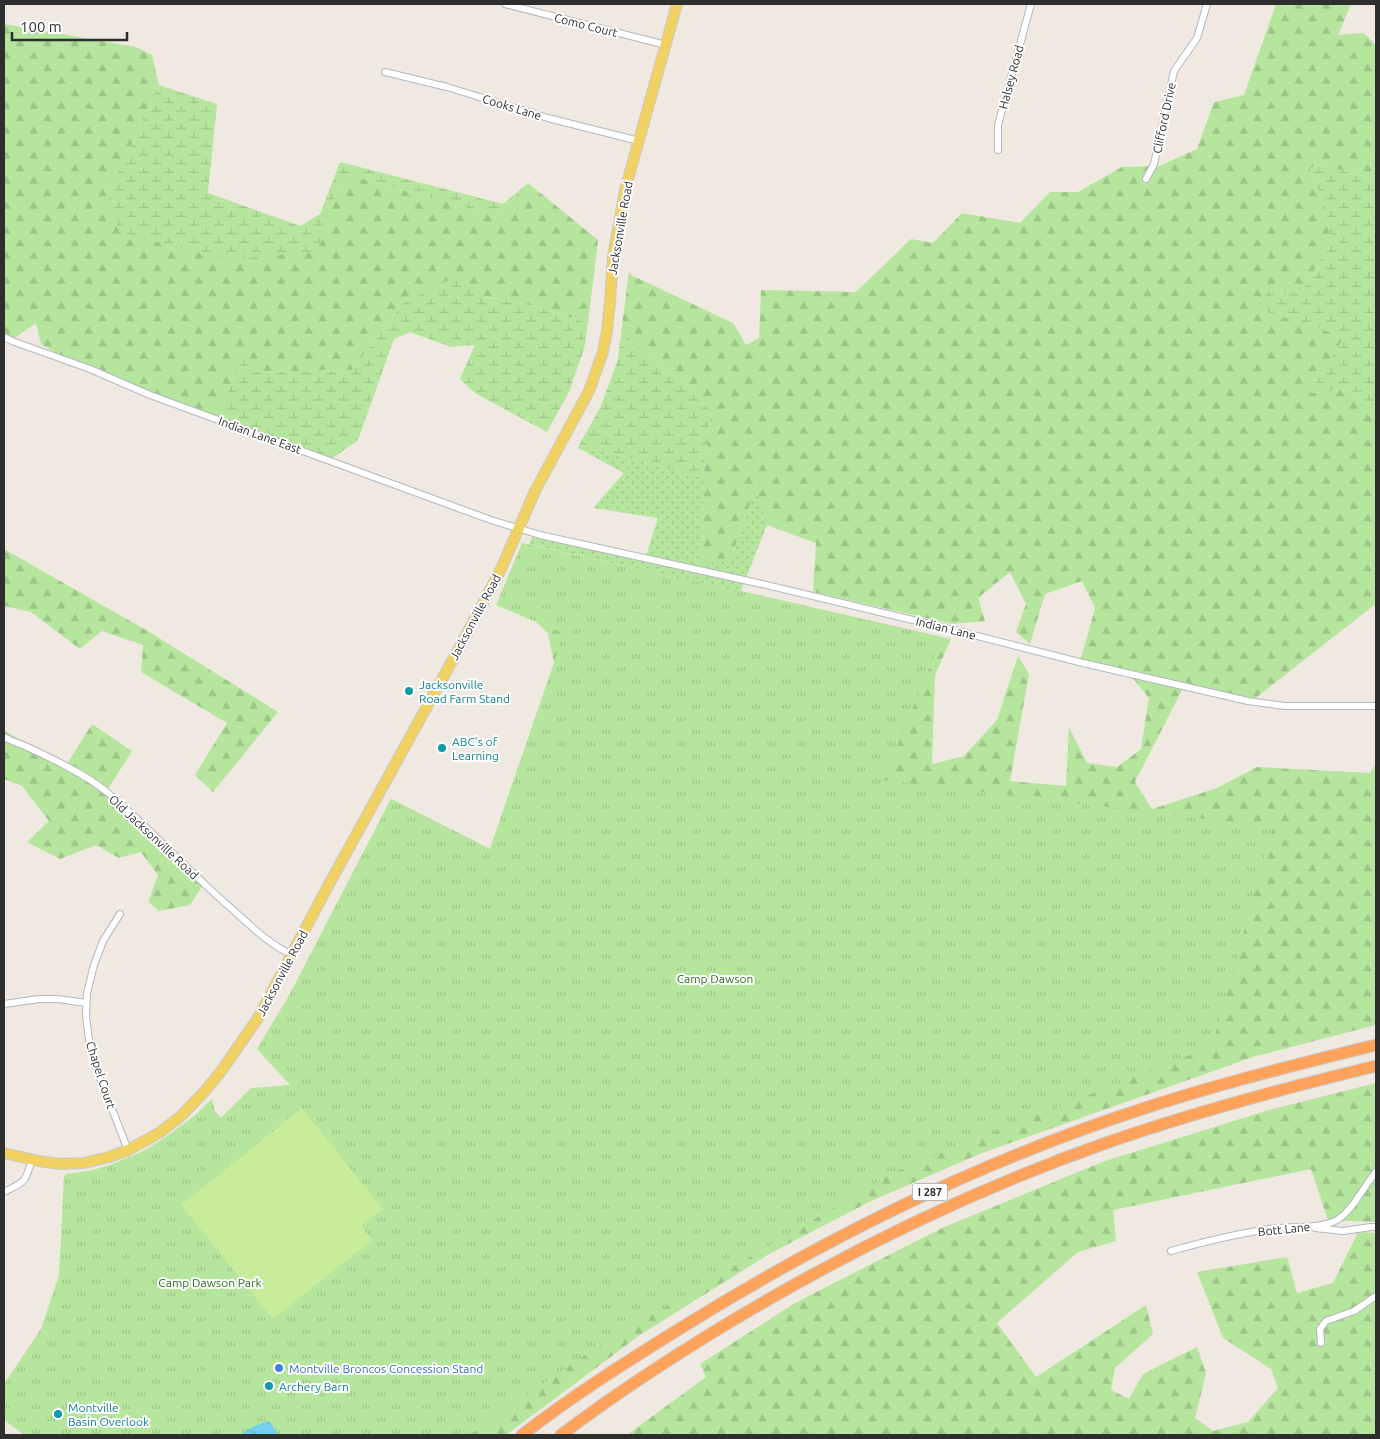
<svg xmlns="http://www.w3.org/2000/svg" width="1380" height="1439" viewBox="0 0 1380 1439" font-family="Ubuntu,sans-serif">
<defs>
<pattern id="grass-dots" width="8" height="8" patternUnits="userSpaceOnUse" patternTransform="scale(1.25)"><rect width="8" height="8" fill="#b6e59e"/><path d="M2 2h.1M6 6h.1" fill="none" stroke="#9dc588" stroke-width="1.8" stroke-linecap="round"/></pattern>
<pattern id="forest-firs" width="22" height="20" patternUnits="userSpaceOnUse" patternTransform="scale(1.25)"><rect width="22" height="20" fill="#b6e59e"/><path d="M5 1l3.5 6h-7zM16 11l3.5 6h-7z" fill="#9dc588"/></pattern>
<pattern id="wetland-marsh" width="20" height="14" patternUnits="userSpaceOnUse" patternTransform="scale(1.25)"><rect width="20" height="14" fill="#b6e59e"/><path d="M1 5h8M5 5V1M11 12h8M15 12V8" fill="none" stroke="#9dc588"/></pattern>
<pattern id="park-tufts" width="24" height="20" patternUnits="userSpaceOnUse" patternTransform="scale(1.25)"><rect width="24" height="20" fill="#b6e59e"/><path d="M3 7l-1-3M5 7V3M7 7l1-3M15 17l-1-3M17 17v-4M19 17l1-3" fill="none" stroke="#9dc588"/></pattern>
<pattern id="water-ripples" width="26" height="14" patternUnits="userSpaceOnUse" patternTransform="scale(1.25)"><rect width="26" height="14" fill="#75cff0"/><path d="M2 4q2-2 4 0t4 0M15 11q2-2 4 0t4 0" fill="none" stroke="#66b2ce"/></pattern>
</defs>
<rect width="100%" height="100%" fill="#efe9e1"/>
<path fill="url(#grass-dots)" d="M579,445l124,33 -1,86 29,-6 25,-73 11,40 -26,66 -25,-4 -187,-43 4,-10 111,28 14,-44 -65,-10 31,-35 -46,-25z"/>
<path fill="url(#forest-firs)" d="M1276,4h75l-13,31 26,-2 12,12v135l-58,-16 -8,5 16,43 5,31 -30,50 -30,-4 74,48 -34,56 38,-4 27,20v197h-3l-125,98 -64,-18 -49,96 17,27 65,-21 40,-21 113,6 6,-9v261l-123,32 -271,96 -111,48 -102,53 -129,81 -134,100h-227l201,-174 -217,-222 27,-45 101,-195 99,50 64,-186 -6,-30 -42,-38 210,-8 25,4 210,48 -16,36 -3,89 32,-8 33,-36 21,-64 11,18 -19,107 56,5 3,-59 18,36 30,4 24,-18 8,-51 -22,-27 -47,-9 15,-54 -13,-27 -37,13 -15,50 -14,-12 10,-28 -16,-32 -32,26 7,23 -32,3 -140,-32 3,-49 -49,-18 -11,-39 -25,72 -29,7 1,-87 8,-67 -21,-23 -66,-54 -3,-1 8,-61 4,4 100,47 13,22 13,-7 2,-48 95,2 55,-53 22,4 29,-30 58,10 30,-31h28l44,-25 37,-1 38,-17 17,-47 30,-7z
M4,24l132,23 16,8 7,30 -52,110 209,56 18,-51 12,-26 133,37 25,-2 24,-26 70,57 -10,83 -47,-15 -39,-9 -74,-8 -25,12 -51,67 -99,2 -11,-18 -24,66 -126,-46 -51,-30 -5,-21 -23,16 -9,-5z
M4,549l142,81 132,82 -65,80 -18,-17 32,-52 -86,-51 2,-27 -41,-14 -22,18 -49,-37 -27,-6z
M92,724l40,27 -26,41 99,90 -15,23 -31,6 -11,-9 10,-27 -17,-23 -22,6 -23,-13 -36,14 -33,-17 22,-21 -27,-35 -18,-7v-48l63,33z
M1376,1083v139l-48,-2 -17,-51 -198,41 3,31 -38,11 -81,71 39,54 110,-72 7,29 -38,34 -4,22 18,9 14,-25 54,-27 9,26 -11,45 18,13 35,-9 30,-34 -7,-19 -48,-31 -26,-66 90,-15 10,36 36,-10 25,-51 18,1v202h-749l79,-58 -6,-13 95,-61 147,-75 163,-67 164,-51z"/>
<path fill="url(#wetland-marsh)" d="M159,85l58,19 -9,89 92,33 20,-12 20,-52 163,42 25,-21 -24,26 -25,2 -133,-37 -12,26 -17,51 -88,9 -110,-28 -12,-37z
M1318,164l58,16v229l-27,-20 -39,4 34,-56 -88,-29 15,-19 30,4 30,-50 -5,-31 -16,-43z
M457,276l30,22 15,1 39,9 47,15 -4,26 -15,43 -22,40 -72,-39 -15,-14 15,-34 -24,2 -41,-15 -16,7 -36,101 -28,20 -112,-40 24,-67 11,19 99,-2 51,-67z
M621,333l3,1 66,54 21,23 -8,67 -124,-33 22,-39 17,-47z"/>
<path fill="url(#park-tufts)" d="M522,543l420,94 -59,143 390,47 -61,219 -318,126 -300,177 -125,86h-445l-20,-15v-36l37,-55 18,-54 5,-99 3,-2 22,-3 21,-6 31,-13 22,-13 31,-23 18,-17 3,12 6,7 30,-30 39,-3 -33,-36 33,-55 101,-195 99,50 64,-186 8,-30 -66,-28z"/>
<path fill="#c9ec9a" d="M302,1108l81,101 -22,17 11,14 -99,79 -92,-114z"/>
<path fill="url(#water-ripples)" d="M269,1421l10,14h-39l14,-9z"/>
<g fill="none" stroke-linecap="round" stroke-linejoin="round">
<g stroke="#b4b7c1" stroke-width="8">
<path id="street" d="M505,4l161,41
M385,72l62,15 101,31 91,23
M998,150v-25l33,-121
M1146,179l8,-15 20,-93 23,-33 10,-34
M4,337l8,4 78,28 60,26 341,125 49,15 222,49 176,42 145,37 165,38 37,5h91
M4,737c7,4 14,6 21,9 26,12 60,28 82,46 44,37 82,80 125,117 19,17 37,35 60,46
M120,914l-17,27 -9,24 -7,28 -1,23 3,24 9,33 30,77
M4,1004l35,-5h19l28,4
M4,1192c22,-11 21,-9 28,-33
M1315,1228l28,3 28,-4h5
M1171,1251c32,-9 64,-17 98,-22 18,-3 53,0 68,-9 15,-9 27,-34 39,-48
M1321,1343l-1,-14 6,-8 28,-10 22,-15"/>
</g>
<g stroke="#c9c9c9" stroke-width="12">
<path id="primary" d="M4,1153l35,8 21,3 24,-1 25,-6 19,-7 31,-17 22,-17 24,-25 17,-21 36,-52 70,-132 134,-243 39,-74 34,-78 54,-100 14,-39 4,-21 3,-29 3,-45 12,-67 52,-186"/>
</g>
<g stroke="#c9c9c9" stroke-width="13">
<path id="highway" d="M522,1435c49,-38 101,-71 154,-104 144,-90 296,-166 457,-219 80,-27 162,-47 243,-67
M561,1435c54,-41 111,-78 169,-113 120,-72 245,-133 376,-179 89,-31 179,-55 270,-77"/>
</g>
<use href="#street" stroke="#fff" stroke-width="6"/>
<use href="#primary" stroke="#f2d163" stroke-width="10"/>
<use href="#highway" stroke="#ffa35c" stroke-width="11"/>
</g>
<g fill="#0f9aa8" stroke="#fff" stroke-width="2">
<circle cx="409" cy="691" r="5"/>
<circle cx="442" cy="748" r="5"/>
<circle cx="269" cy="1386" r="5"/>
<circle cx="58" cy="1414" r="5"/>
</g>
<circle fill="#3f7fe0" stroke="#fff" stroke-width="2" cx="279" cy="1368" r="5"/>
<g text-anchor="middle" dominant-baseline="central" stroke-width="4" stroke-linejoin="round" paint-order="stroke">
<rect fill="#fff" stroke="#6d6d6d" stroke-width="1" x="912.5" y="1183.5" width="35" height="17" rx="4"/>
<g font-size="11" font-weight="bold" fill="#2e2e2e">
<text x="930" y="1192">I 287</text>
</g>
<g font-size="12" fill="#2e2e2e" stroke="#fff">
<text transform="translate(586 25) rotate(14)">Como Court</text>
<text transform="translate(1011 77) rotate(-75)">Halsey Road</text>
<text transform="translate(512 107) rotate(17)">Cooks Lane</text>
<text transform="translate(1164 118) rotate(-78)">Clifford Drive</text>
<text transform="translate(620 228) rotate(-80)">Jacksonville Road</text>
<text transform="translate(260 435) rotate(20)">Indian Lane East</text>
<text transform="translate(475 617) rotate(-62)">Jacksonville Road</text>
<text transform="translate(946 628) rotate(14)">Indian Lane</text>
<text transform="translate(154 837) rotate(43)">Old Jacksonville Road</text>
<text transform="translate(282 973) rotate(-62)">Jacksonville Road</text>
<text transform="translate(101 1075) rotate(72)">Chapel Court</text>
<text transform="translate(1284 1229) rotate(-6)">Bott Lane</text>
</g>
<g font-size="12" fill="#0d838f" stroke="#fff" text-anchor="start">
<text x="419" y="684">Jacksonville<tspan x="419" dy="14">Road Farm Stand</tspan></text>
<text x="452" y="741">ABC's of<tspan x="452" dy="14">Learning</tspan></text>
<text x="279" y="1386">Archery Barn</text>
<text x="68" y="1407">Montville<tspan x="68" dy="14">Basin Overlook</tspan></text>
</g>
<g font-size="12" fill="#2c6e1b" stroke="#fff">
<text x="715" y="978">Camp Dawson</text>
<text x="210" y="1282">Camp Dawson Park</text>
</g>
<g font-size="12" fill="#366cbe" stroke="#fff" text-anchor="start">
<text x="289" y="1368">Montville Broncos Concession Stand</text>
</g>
</g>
<rect width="1380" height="1439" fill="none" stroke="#2e2e2e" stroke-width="10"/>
<path d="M12 32v8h115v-8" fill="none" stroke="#2e2e2e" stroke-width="2.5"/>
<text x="20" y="32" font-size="15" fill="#2e2e2e" stroke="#ffffff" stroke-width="4" paint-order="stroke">100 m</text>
</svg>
